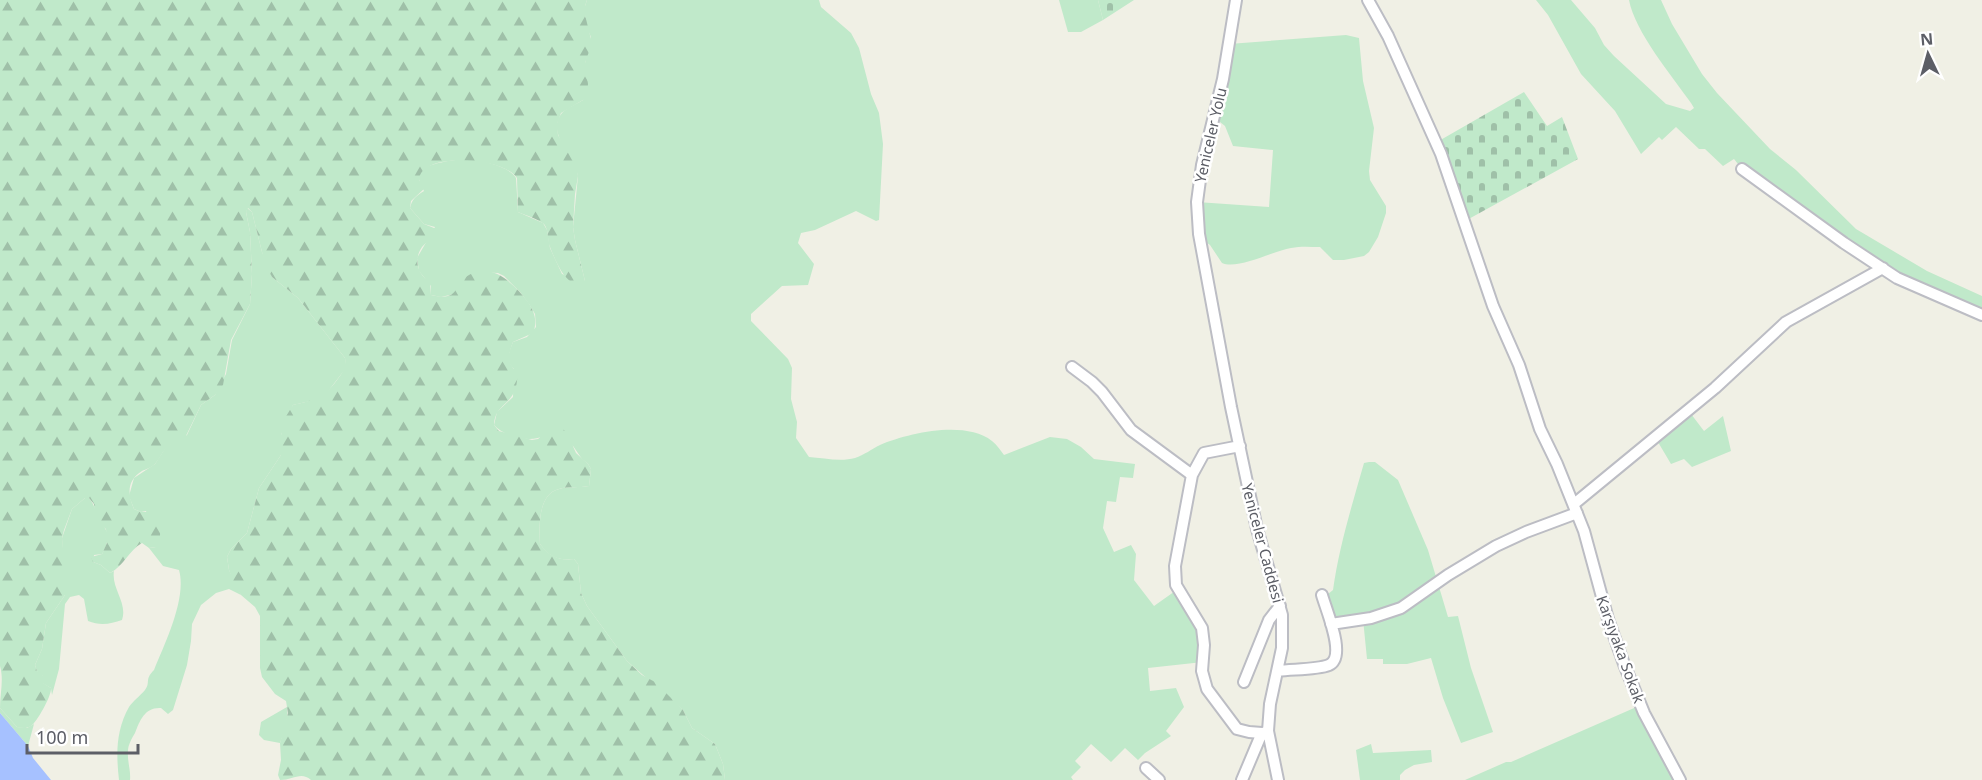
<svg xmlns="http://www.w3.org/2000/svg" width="1982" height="780" viewBox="0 0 1982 780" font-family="'Noto Sans',sans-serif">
<defs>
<pattern id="forest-firs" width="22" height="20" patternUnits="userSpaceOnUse" patternTransform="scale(1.5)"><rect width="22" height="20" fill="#c0e9ca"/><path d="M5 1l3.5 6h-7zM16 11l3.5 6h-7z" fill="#9fc0a8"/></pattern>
<pattern id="cemetery-stones" width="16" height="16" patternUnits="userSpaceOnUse" patternTransform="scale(1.5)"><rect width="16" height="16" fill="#c0e9ca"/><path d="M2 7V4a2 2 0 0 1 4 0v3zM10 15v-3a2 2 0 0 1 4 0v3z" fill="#9fc0a8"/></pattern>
</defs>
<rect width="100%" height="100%" fill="#f0f0e5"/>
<path fill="#c0e9ca" d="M587,0h232l2,7 30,26 8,15 12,46 8,19 4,31 -4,76 -3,1 -20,-10 -41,19 -14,3 -3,10 16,21 -6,21 -26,1 -31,28v7l37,38 4,9 -1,31 6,23 -1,16 13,19c14,1 32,5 46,1 9,-3 17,-9 25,-13 29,-12 85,-25 112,-4 5,4 9,10 12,14l46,-18 17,2 14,8 13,12 41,5 -2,14 -13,-1 -4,25 -9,-1 -4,27 11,24 17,-7 5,9 -2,26 20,26 24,-17 18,27 7,46 -55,6 2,23 26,-3 8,19 -18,24 5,5 -26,17 -7,7 -13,-12 -14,14 -20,-18 -16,17 6,6 -10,10 2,3h-348l-2,-16 -8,-20 -23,-16 -9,-18 -56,-49 -40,-55 -6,-13 -3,-29 -4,-5c-15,2 -25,-2 -34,-15 -1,-18 -2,-50 19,-55 10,-3 20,-1 30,-3l2,-17 -3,-5 -6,-5 -9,-13 -28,-11c-13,9 -41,2 -51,-10l3,-13 16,-15 1,-28c-9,-8 -5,-17 -1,-27l14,-5 9,-10 -1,-13 -6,-10 -9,-12 -16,-16 -6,-3 -19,-1 -15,8 -10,14 -13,3 -10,-2v-9l-12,-15 -2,-13 18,-31 -11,-3 -14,-16c2,-9 6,-12 14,-17 -2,-5 -7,-12 -5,-18 4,-10 45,-15 54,-14 13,3 37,8 43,19l2,34 25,11 4,7 3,18 12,26 23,7 -10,-41 -2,-13 5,-51c-3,-18 -33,-44 -16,-63 4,-5 15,-9 21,-13l2,-37 6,-26 -5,-11 -1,-11v-9z
M1059,0h39l5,20 -22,12h-13z
M1536,0h35l24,28 9,17 10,11 52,48 24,7 4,-3 -3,-5c-19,-27 -56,-71 -62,-103h32l11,24 30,50 15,19 53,56 26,21 60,59 71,42 55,25v19l-66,-27 -174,-119 -8,-10 -11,7 -18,-17h-6l-23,-22 -14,13 -3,-3 -18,17 -26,-43 -34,-37 -33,-59z
M1346,35l13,3 4,43 11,47 -5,43 1,9 16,26v7l-8,24 -9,15 -5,4 -20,4h-11l-13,-13c-10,0 -19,-1 -29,1 -18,3 -53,22 -69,15l-12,-18 -11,-8 -2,-35 72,5 4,-57 -40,-4 -8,-20 -10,-8 14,-74z
M247,208l5,4 10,40 10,25 26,21 47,60 1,10 -20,26 -11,6 -22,5 -12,30v20l-22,33 -12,45 -16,16 -4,8 2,13 12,25 -12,-6 -13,4 -15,12 -9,19 -1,17 -4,24 -14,45 -5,4 -7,-6c-16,-1 -21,12 -26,25 -3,5 -7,12 -7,18 -1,10 3,19 2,29h-11c-3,-26 -3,-50 10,-73 4,-6 11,-11 16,-17 6,-8 -1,-10 9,-20 11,-27 33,-72 25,-100l-16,-4 -14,-18 7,-1 -10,-36 -5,1 -7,-3 -5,-13 5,-18 21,-14 11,-17 21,-12 14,-30 14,-10 11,-21 6,-34 18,-36 2,-30 -2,-42 -4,-20z
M1688,410l16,21 19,-15 8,35 -39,16 -8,-8 -13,5 -16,-27z
M1369,462h6l23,18 30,70 20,67 10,-1 13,52 22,64 -32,11 -18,-45 -12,-40 -24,6h-24v-5h-16l-4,-40 -32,5 -8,-26 10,-8c6,-43 19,-85 31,-127z
M85,498h4c6,7 7,16 11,24 1,3 5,5 6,8 4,8 0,17 -4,24l-8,1 -1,7 8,3 9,8 4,-2c-3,17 14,32 8,49 -11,4 -22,6 -34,1l-4,-22 -5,-4 -9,2 -5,7 -6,65 -7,26 -1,-7 -9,-5 1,-7 -6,-5 -2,-6 7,-16 4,-26 19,-28 -3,-57 10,-29z
M1641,705l39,75h-215l41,-18h5z
M287,707c2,12 -3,25 -7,36l-16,-3 -5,-5 2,-13z
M0,708l17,19 10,1 7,-4 -6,22 -28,-33z
M1371,744l2,9 58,-3 1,12 -18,3 -9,5 -5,5v5h-40l-4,-30z"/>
<path fill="url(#forest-firs)" d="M0,0h587l-2,6v9l7,28 -7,20 3,21 -1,11 -4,5 -22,13 -4,11 1,11 19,34 1,7 -3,18 -2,33 2,13 10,41c-17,12 -30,-21 -35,-34 -3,-7 -1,-17 -6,-23 -6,-5 -19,-9 -26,-12l-1,-34c-13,-21 -97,-27 -98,2l6,8 -14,13 -1,7 14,16 15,6 -1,4c-5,4 -12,8 -16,13 -9,13 -4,28 8,35l1,13c30,7 21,-10 38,-20 23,-14 46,10 59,27 6,9 10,19 5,31l-20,9c-11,28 6,22 4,39 -3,25 -22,22 -23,44l5,6 33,9 6,-1 13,-12 6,-1 5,2 5,5 9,20 12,11 3,5 -2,17c-10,2 -20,0 -30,3 -21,5 -20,37 -19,55 9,12 19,17 34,15l4,5 3,29 6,13 40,55 15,14 13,7 28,28 9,18 23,16 8,20 2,16h-414c-10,-9 -18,0 -31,0l-2,-5 3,-15 -1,-17 8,-30 -2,-12 -11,-7 -13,-17 -2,-9v-52l-5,-9 -14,-12 -7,-11 -5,-14 -2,-13 4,-8 16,-16 12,-45 22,-33v-20l4,-17 8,-13c21,-5 31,-7 44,-25 6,-8 9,-12 8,-22l-47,-60 -26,-21 -7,-13 -13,-52 -4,-4 -2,4 4,20 2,42 -2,30 -19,36 -8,45 -8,10 -14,10 -18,37c-20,2 -18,10 -28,22 -4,4 -9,5 -13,7 -16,10 -14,24 -8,38l7,3h11c7,11 12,23 4,35l-7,1 -7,-5c-13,7 -18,23 -32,30l-9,-8 -8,-3 -2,-5 11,-3 5,-11 -1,-14 -11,-8 -1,-17 -5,-6h-4l-13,11 -8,21 -2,8 4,42 -1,15 -19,28 -4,26 -7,16 2,6 4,1 2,4v7l8,5c1,7 -14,34 -20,38 -5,3 -9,2 -14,1l-17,-19c0,-15 4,-28 0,-42z"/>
<path fill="url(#cemetery-stones)" d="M1098,0h36l-31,20z
M1524,92l23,34 15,-9 16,42 -113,62 -28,-79z"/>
<path fill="#a6c1ff" d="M0,713l28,33 5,12 18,22h-51z"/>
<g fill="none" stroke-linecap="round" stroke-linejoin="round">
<g stroke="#bcbdc4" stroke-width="14">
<path id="minor" d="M1236,0l-13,79 -21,86 -5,37 2,32 32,173 26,122 25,86v33l-12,56 -2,27 10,49
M1368,0l20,36 53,118 52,152 26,59 21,64 17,35 27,67 24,88 16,45 20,49 36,67
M1742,169l102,74 53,35 85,37
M1072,367l20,15 10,10 29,38 61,45 12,-22 36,-7
M1192,475l-17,91 1,19 26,43 2,17 -2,26 5,18 30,40 12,3 13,1
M1574,504l141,-116 71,-66 97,-54
M1331,624l40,-6 30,-10 47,-33 48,-29 30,-14 51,-19
M1278,671c14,-2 38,-1 51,-6 18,-8 -3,-55 -7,-70
M1244,682l25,-62 11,-14
M1146,768l13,12
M1242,780l19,-45 6,-4"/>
</g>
<use href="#minor" stroke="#fff" stroke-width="10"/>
</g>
<g text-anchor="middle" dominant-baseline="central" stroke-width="5" stroke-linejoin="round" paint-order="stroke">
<g font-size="15" fill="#5c5e66" stroke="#fff">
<text transform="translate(1210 135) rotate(-77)">Yeniceler Yolu</text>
<text transform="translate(1263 543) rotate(75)">Yeniceler Caddesi</text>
<text transform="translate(1621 649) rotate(70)">Karşıyaka Sokak</text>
</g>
</g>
<g transform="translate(1928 54) rotate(355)" stroke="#ffffff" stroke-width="4.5" paint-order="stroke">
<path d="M0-4.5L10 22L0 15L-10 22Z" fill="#5c5e66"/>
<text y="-9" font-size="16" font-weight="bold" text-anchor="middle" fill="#5c5e66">N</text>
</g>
<path d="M27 744v9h111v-9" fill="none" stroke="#5c5e66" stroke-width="3"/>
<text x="36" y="744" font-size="18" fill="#5c5e66" stroke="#ffffff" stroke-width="4.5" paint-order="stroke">100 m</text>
</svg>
